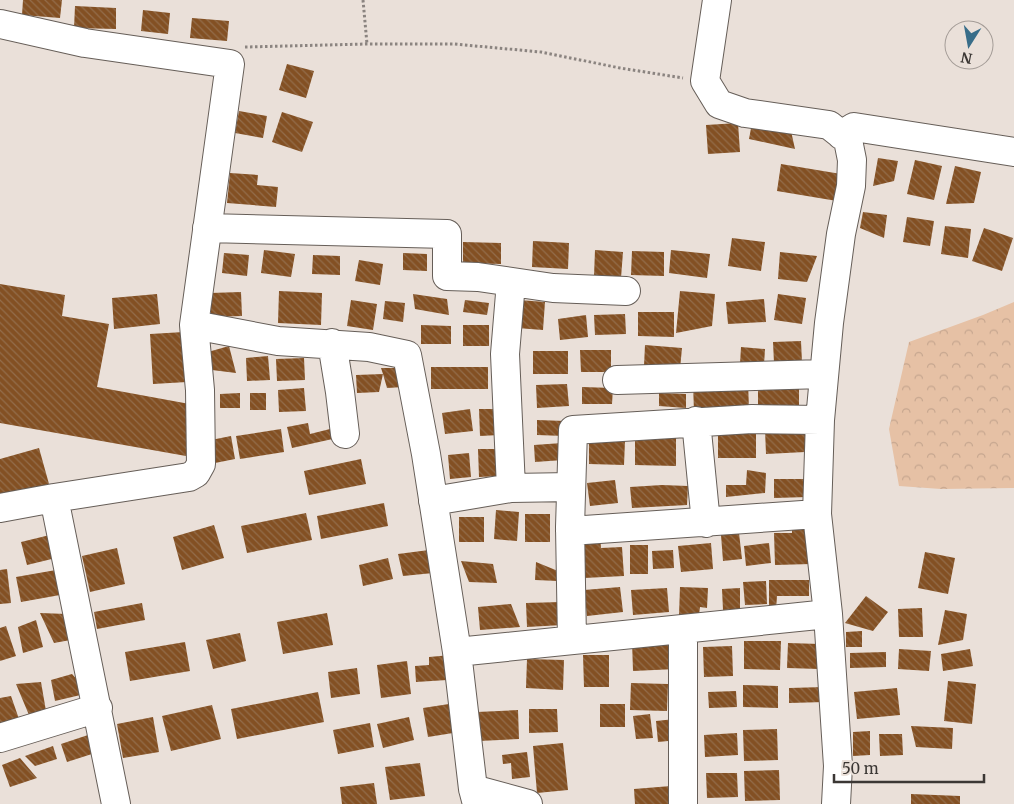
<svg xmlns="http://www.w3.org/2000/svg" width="1014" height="804" viewBox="0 0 1014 804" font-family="Merriweather,serif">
<defs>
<pattern id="forest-crowns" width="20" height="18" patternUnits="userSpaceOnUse" patternTransform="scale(1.25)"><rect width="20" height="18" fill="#e6c1a5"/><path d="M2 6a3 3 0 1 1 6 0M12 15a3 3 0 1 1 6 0" fill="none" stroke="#c6a68f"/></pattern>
<pattern id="building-back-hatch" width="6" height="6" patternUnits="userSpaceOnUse" patternTransform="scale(1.25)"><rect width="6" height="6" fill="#835023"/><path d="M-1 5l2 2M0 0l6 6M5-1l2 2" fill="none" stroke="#936d4b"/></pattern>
</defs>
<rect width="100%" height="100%" fill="#eae0d9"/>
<path fill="url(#forest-crowns)" d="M1014,302v186l-73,1 -42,-3 -10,-57 20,-87 74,-27z"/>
<path fill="url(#building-back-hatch)" d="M23,0h39l-2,18 -38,-3z
M75,6l41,2v21l-42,-1z
M143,10l27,3 -2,21 -27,-3z
M192,18l37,3 -2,20 -37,-3z
M287,64l27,7 -8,27 -27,-8z
M239,111l28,5 -4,22 -28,-5z
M282,112l31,10 -11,30 -30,-10z
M738,123l2,29 -32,2 -2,-29z
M752,123l39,8 4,18 -46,-10z
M878,158l20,3 -4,20 -21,5z
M915,160l27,6 -8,34 -27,-6z
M781,164l60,10 -4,27 -60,-10z
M955,166l26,6 -7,31 -28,1z
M230,173l28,2 -1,10 21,2 -2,20 -49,-4z
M863,212l24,3 -3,23 -24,-10z
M907,217l27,4 -4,25 -27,-4z
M945,226l26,3 -3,29 -27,-4z
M984,228l29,10 -11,33 -30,-10z
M732,238l33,4 -4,29 -33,-5z
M533,241l36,2 -1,26 -36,-2z
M463,242l38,1v21l-38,-1z
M264,250l31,4 -4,23 -30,-4z
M595,250l28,2 -2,26 -27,-2z
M671,250l39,4 -3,24 -38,-5z
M632,251l32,1v24l-33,-1z
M780,252l37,4 -10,26 -29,-3z
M224,253l25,2 -2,21 -25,-3z
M403,253l24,1v17l-24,-1z
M313,255l27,1v19l-28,-1z
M359,260l24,4 -3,21 -25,-4z
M0,284l65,11 -3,21 47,8 -12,63 98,18 -9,51 -186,-33z
M279,291l43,2 -1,32 -43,-2z
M680,291l35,3 -3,32 -36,7z
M241,292l1,24 -31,1 -1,-24z
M157,294l3,30 -46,5 -2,-31z
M413,294l34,5 2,16 -34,-6z
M778,294l28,4 -4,26 -28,-4z
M764,299l2,23 -38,2 -2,-22z
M351,300l26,4 -4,26 -26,-4z
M465,300l24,3 -2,12 -24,-3z
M519,300l26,2 -2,28 -26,-2z
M385,301l20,2 -2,19 -20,-3z
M638,312h36v25l-36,-1z
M625,314l1,20 -31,1 -1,-20z
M586,315l2,22 -28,3 -2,-21z
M421,325l30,1v18h-30z
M463,325h26v21h-26z
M184,332l3,50 -34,2 -3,-50z
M801,341l1,21 -28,1 -1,-21z
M645,345l37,3 -2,21 -36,-3z
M229,346l7,27 -24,-3 -4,-18z
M741,347l24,2 -1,16 -24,-1z
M580,350h31v22h-30z
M533,351h35v23h-35z
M268,356l2,24 -23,1 -1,-23z
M304,358l1,22 -28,1 -1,-22z
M431,367h57v22h-57z
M381,368h22l1,19 -17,1 -4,-14 -4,18 -22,1 -1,-18 27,-1z
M748,381l1,29 -55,2 -1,-29z
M567,384l2,22 -32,2 -1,-23z
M758,386h41v21h-41z
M582,387l31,1 -1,16h-30z
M304,388l2,23 -27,1 -1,-22z
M240,393v15h-20v-14z
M250,393h16v17h-16z
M659,393l27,1v14l-27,-2z
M470,409l3,22 -28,3 -3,-21z
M479,409h19l1,26 -19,1z
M537,420l28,1 -1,15 -27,-1z
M308,423l2,11 24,-6 3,10 -45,10 -5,-21z
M805,428v24l-39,2 -1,-24z
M281,429l3,23 -44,7 -4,-23z
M756,432v26h-38v-25z
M231,436l4,23 -20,4 -4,-23z
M635,437h41v29l-41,-1z
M589,440l36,1 -1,24 -35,-1z
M562,443l1,17 -28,2 -1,-17z
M39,448l10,36 -49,13v-38z
M478,449h21l2,27 -22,1z
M469,453l2,24 -21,2 -2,-24z
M361,459l5,25 -57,11 -5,-24z
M747,470l19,3 -1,20 -39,4v-12h20z
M774,479h34v18l-34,1z
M615,480l3,23 -28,3 -3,-23z
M662,485l26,1 -1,19 -55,3 -2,-21z
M384,503l4,23 -67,13 -4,-23z
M496,510l23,2 -2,29 -23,-2z
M306,513l6,27 -65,13 -6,-27z
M525,514h25v28h-25z
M459,517h25v25h-25z
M214,525l10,33 -42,12 -9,-33z
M792,528h18l1,36 -36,1 -1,-32h18z
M739,533l3,26 -19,2 -2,-26z
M54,534l6,23 -33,8 -6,-23z
M600,536l1,12 21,-1 2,29 -40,2 -3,-41z
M711,543l2,26 -32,3 -3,-26z
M769,543l2,20 -25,3 -2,-20z
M630,545h18v29h-18z
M117,548l8,36 -35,8 -8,-36z
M429,550l4,23 -30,3 -5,-22z
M673,550l1,18 -21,1 -1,-18z
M925,552l30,6 -7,36 -30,-6z
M388,558l5,21 -30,7 -4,-21z
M461,561l32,3 4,19 -28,-1z
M536,562l22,9v10l-23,-1z
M7,569l4,34 -11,1v-34z
M56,570l4,25 -39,7 -5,-25z
M769,580h40v16h-32l-1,14h-7z
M766,581l1,23 -22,1 -2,-23z
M620,587l3,25 -36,4 -3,-26z
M680,587l28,1 -1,20 -7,-1 -1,8h-20z
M667,588l2,24 -36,3 -2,-25z
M740,588v21l-17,1 -1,-21z
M866,596l22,16 -15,19 -28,-8z
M561,602l1,23 -35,2 -1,-24z
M142,603l3,17 -48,9 -3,-17z
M511,604l9,23 -40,3 -2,-23z
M922,608l1,29h-24l-1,-28z
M945,610l22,4 -4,26 -25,5z
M40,613l27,1 9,25 -22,4z
M327,613l6,32 -50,9 -6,-32z
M36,620l7,27 -20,6 -5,-26z
M6,626l10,30 -16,5v-33z
M862,631v16h-16v-15z
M240,633l6,28 -33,8 -7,-29z
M675,639l1,30 -43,2 -1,-30z
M744,641h37l-1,29 -36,-1z
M185,642l5,29 -60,10 -5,-29z
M788,643l32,1 -1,25 -32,-1z
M732,646l1,30 -29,1 -1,-30z
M899,649l32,2 -2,20 -31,-2z
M970,649l3,17 -30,5 -2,-17z
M886,652v15l-36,1v-15z
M451,655l-4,25 -31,2 -1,-16 14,-1v-8z
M583,655h26v32h-25z
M527,659l37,1 -1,30 -37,-2z
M407,661l4,33 -30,4 -4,-33z
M357,668l3,26 -29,4 -3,-26z
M72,674l17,19 -34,8 -4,-21z
M948,681l28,3 -4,40 -28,-3z
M41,682l5,29 -17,4 -13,-31z
M631,683l37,1 -1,27 -37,-1z
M743,685l35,1v22l-35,-1z
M824,687l1,15 -36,1v-15z
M897,688l3,27 -43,4 -3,-27z
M736,691l1,16 -28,1 -1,-16z
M318,692l6,30 -87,17 -6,-30z
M11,696l8,23 -19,5v-26z
M449,704l4,29 -25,4 -5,-29z
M600,704h25v23h-25z
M212,705l9,34 -50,12 -9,-35z
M529,709h28l1,23 -29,1z
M518,710l1,29 -40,2 -2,-29z
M650,714l3,24 -17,1 -3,-23z
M153,717l6,35 -36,6 -6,-34z
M409,717l5,23 -31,8 -6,-24z
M675,719l3,21 -20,2 -2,-21z
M370,723l4,24 -36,7 -5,-24z
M911,726l42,2 -1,21 -36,-2z
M777,729l1,31 -34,1 -1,-31z
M870,731v24l-17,1v-24z
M737,733l1,22 -33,2 -1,-22z
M879,734h23l1,21 -23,1z
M88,735l7,18 -28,9 -6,-18z
M563,743l5,47 -31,3 -4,-47z
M53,746l4,13 -22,7 -10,-10z
M527,752l3,25 -18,2 -1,-16 -8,1 -1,-9z
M20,758l17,20 -27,9 -8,-22z
M420,763l5,33 -35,4 -5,-33z
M779,770l1,30 -35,1 -1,-30z
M706,773h31l1,24 -31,1z
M374,783l3,21h-35l-2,-17z
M671,786l1,18h-37l-1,-15z
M911,794l49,2v8h-49z"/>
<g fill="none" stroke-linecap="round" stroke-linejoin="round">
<g stroke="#665e58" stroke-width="30">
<path id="minor" d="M717,0l-12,81 14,23 26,9 84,12 19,15 4,20 -1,26 -10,48 -12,89 -9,97 -3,94 11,100 10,152 -2,38
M0,24l85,19 145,21 -36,261 84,16 91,6 38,8 19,99 31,198 16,137 4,15
M841,135l13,-8 160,25
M207,228l240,6v42l31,1 75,11 73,3
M332,343l8,49 5,42
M617,380l207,-6
M696,421l10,102
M511,488l-6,-134 6,-72
M54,498l135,-21 7,-4 5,-9 -1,-74 -6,-65
M433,501l78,-13 60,-1
M0,508l54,-10 62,306
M570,531l247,-17
M683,629v175
M572,640l-2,-113 3,-97 179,-11 68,1
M457,652l371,-38
M0,738l98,-30
M473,789l55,15"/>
</g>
<path stroke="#8b8480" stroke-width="3" stroke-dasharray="2.5 2.5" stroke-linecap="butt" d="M363,0l4,44
M245,47l122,-3h87l87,8 79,16 63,10"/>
<use href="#minor" stroke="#fff" stroke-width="28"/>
</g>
<g transform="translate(969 45) rotate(191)"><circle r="24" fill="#eae0d9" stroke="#a49c97"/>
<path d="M0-4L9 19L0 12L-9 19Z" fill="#386d89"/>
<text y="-8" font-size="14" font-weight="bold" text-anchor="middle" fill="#3b3734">N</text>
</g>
<path d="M834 774v8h150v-8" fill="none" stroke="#3b3734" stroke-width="2.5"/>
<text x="842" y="774" font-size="15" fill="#3b3734" stroke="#eae0d9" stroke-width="4" paint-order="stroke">50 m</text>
</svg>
